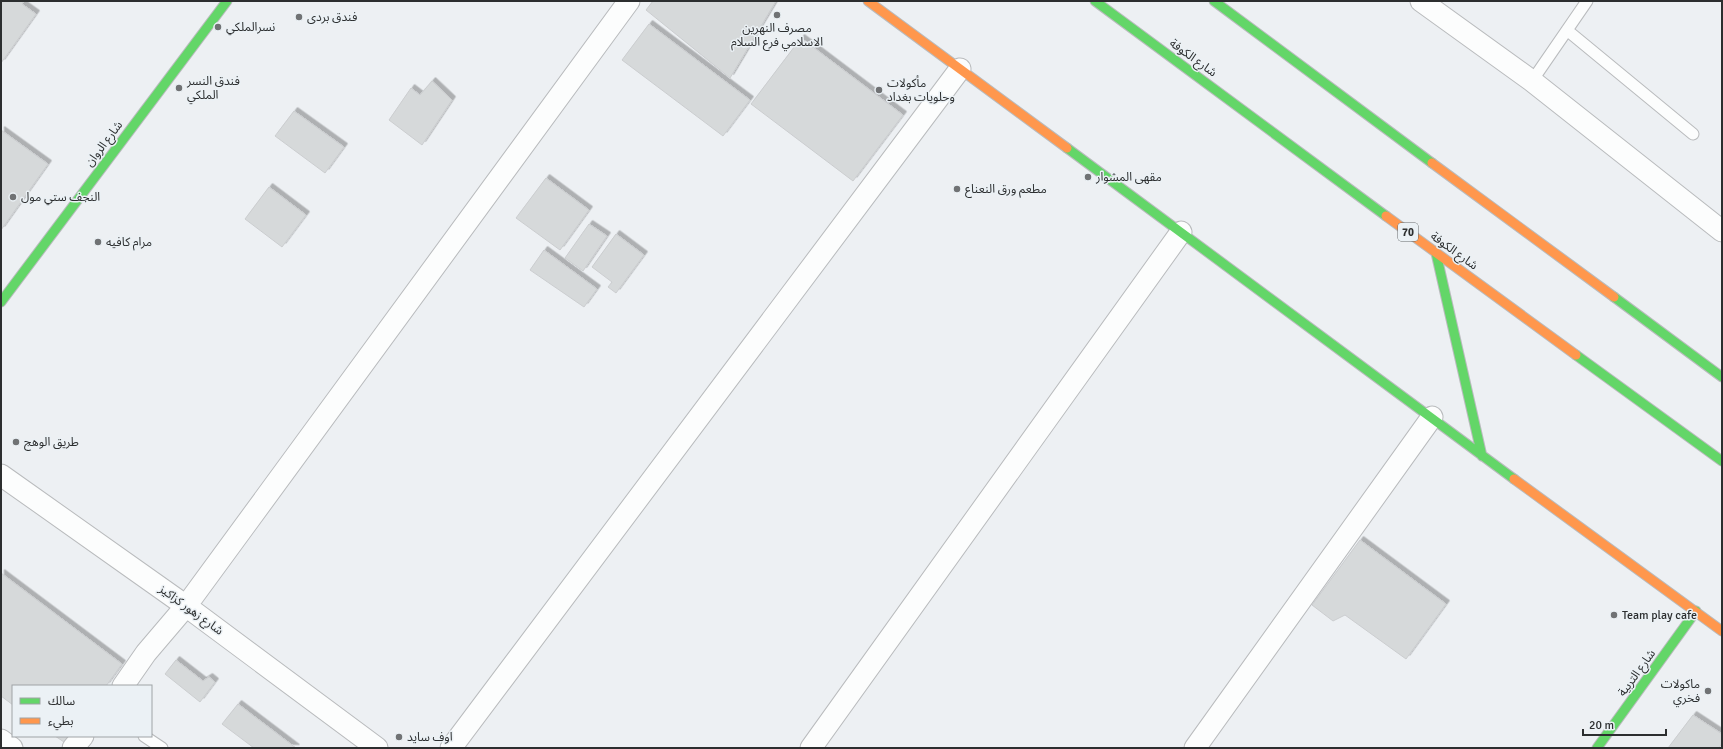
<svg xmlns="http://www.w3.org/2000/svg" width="1723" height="749" viewBox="0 0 1723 749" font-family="Signika,'Noto Sans Arabic',sans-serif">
<defs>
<filter id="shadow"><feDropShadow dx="3.5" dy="-3.5" stdDeviation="0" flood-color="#0004"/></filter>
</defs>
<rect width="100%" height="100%" fill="#edf0f3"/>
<path fill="#d6d9da" stroke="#cbcdcf" filter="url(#shadow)" d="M1,1h23l-2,3 14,10 -35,49z
M653,1h123l-46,77 -84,-68z
M649,24l101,76 -27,36 -101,-76z
M801,38l102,77 -50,66 -102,-77z
M432,81l20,19 -30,45 -33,-25 22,-32 9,7z
M294,111l50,36 -19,26 -50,-37z
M1,130l47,34 -47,66z
M546,178l43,32 -29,40 -44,-32z
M269,187l37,28 -24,32 -37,-28z
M589,224l18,12 -24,35 -18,-13z
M616,234l28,21 -28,38 -8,-6 4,-5 -20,-15z
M544,250l53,39 -13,18 -54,-37z
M1360,540l86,64 -40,55 -61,-44 -12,6 -21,-16z
M1,573l121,91 -16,22h-93v19l-12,-9z
M176,660l27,21 6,-4 6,5 -15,20 -35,-28z
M238,704l58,44h-42l-32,-24z
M1693,715l29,19v9l-3,5h-51z
M55,736h13l-4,6z"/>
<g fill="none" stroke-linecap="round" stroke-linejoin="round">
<g stroke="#b9bbbd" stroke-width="13">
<path id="lane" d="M1568,31l125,103
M1532,81l55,-80
M144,736l18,12"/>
</g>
<g stroke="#b9bbbd" stroke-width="23">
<path id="street" d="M1421,1l111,80 190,150
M1,475l185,131 191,142
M123,686l23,-33 40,-47 443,-605
M1,740l11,8
M73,748l10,-12
M451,748l509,-679
M811,748l370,-516
M1195,748l237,-331"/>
</g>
<g stroke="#b9bbbd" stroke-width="11">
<path id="fast" d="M1095,1l291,215
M1214,1l218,162
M1067,148l447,331
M1436,253l46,203
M1614,297l108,80
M1,302l226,-301
M1576,355l146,106
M1597,748l99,-137"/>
</g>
<g stroke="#b9bbbd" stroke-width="11">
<path id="slow" d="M868,1l199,147
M1432,163l182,134
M1386,216l190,139
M1514,479l208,152"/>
</g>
<use href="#lane" stroke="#fcfdfd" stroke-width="11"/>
<use href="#street" stroke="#fcfdfd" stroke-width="21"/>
<use href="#fast" stroke="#63d668" stroke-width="9"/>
<use href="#slow" stroke="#ff974d" stroke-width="9"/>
</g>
<g fill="#707274" stroke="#ebf1f5" stroke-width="1.5">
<circle cx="777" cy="15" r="4"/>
<circle cx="299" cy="17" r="4"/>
<circle cx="218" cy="27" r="4"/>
<circle cx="179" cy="88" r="4"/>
<circle cx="879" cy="90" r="4"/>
<circle cx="1088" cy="177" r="4"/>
<circle cx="957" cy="189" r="4"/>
<circle cx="13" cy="197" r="4"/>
<circle cx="98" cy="242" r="4"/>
<circle cx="16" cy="442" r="4"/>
<circle cx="1614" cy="615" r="4"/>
<circle cx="1708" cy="691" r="4"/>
<circle cx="399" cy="737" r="4"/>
</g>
<g text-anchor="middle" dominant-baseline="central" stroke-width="3" stroke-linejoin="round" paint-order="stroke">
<rect fill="#ebf1f5" stroke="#65686a" stroke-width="1" x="1398" y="223" width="20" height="18" rx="3"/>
<g font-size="11" font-weight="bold" fill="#2c2e2f">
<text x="1408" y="232">70</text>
</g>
<g font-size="12" fill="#2c2e2f" stroke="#ebf1f5" text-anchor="start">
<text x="307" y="17">فندق بردى</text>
<text x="226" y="27">نسرالملكي</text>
<text x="777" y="28" text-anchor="middle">مصرف النهرين<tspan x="777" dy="14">الاسلامي فرع السلام</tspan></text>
<text x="187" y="81">فندق النسر<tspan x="187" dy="14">الملكي</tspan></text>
<text x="887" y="83">مأكولات<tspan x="887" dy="14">وحلويات بغداد</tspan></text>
<text x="1096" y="177">مقهى المشوار</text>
<text x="965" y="189">مطعم ورق النعناع</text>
<text x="21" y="197">النجف ستي مول</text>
<text x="106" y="242">مرام كافيه</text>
<text x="24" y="442">طريق الوهج</text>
<text x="1622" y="615">Team play cafe</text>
<text x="1700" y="684" text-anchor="end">ماكولات<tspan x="1700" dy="14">فخري</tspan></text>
<text x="407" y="737">اوف سايد</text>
</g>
<g font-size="12" fill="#2c2e2f" stroke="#ebf1f5">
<text transform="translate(1193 58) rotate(36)">شارع الكوفة</text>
<text transform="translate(104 144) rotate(-53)">شارع الروان</text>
<text transform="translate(1454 251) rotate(36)">شارع الكوفة</text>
<text transform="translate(191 610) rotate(36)">شارع زهور كزاكيز</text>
<text transform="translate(1637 673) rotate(-54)">شارع التربية</text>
</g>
</g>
<rect width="1723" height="749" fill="none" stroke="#2c2e2f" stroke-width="4"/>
<rect x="12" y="685" width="140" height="52" fill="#ebf1f5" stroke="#9fa3a6"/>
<rect x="20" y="698" width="20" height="6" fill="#63d668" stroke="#9fa3a6"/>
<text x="48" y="705" font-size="12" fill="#2c2e2f">سالك</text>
<rect x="20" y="718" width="20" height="6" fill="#ff974d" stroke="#9fa3a6"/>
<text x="48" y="725" font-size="12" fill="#2c2e2f">بطيء</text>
<path d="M1583 729v6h83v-6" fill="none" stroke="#2c2e2f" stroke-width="2"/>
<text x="1589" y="729" font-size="12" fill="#2c2e2f" stroke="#ebf1f5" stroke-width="3" paint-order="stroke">20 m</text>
</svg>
